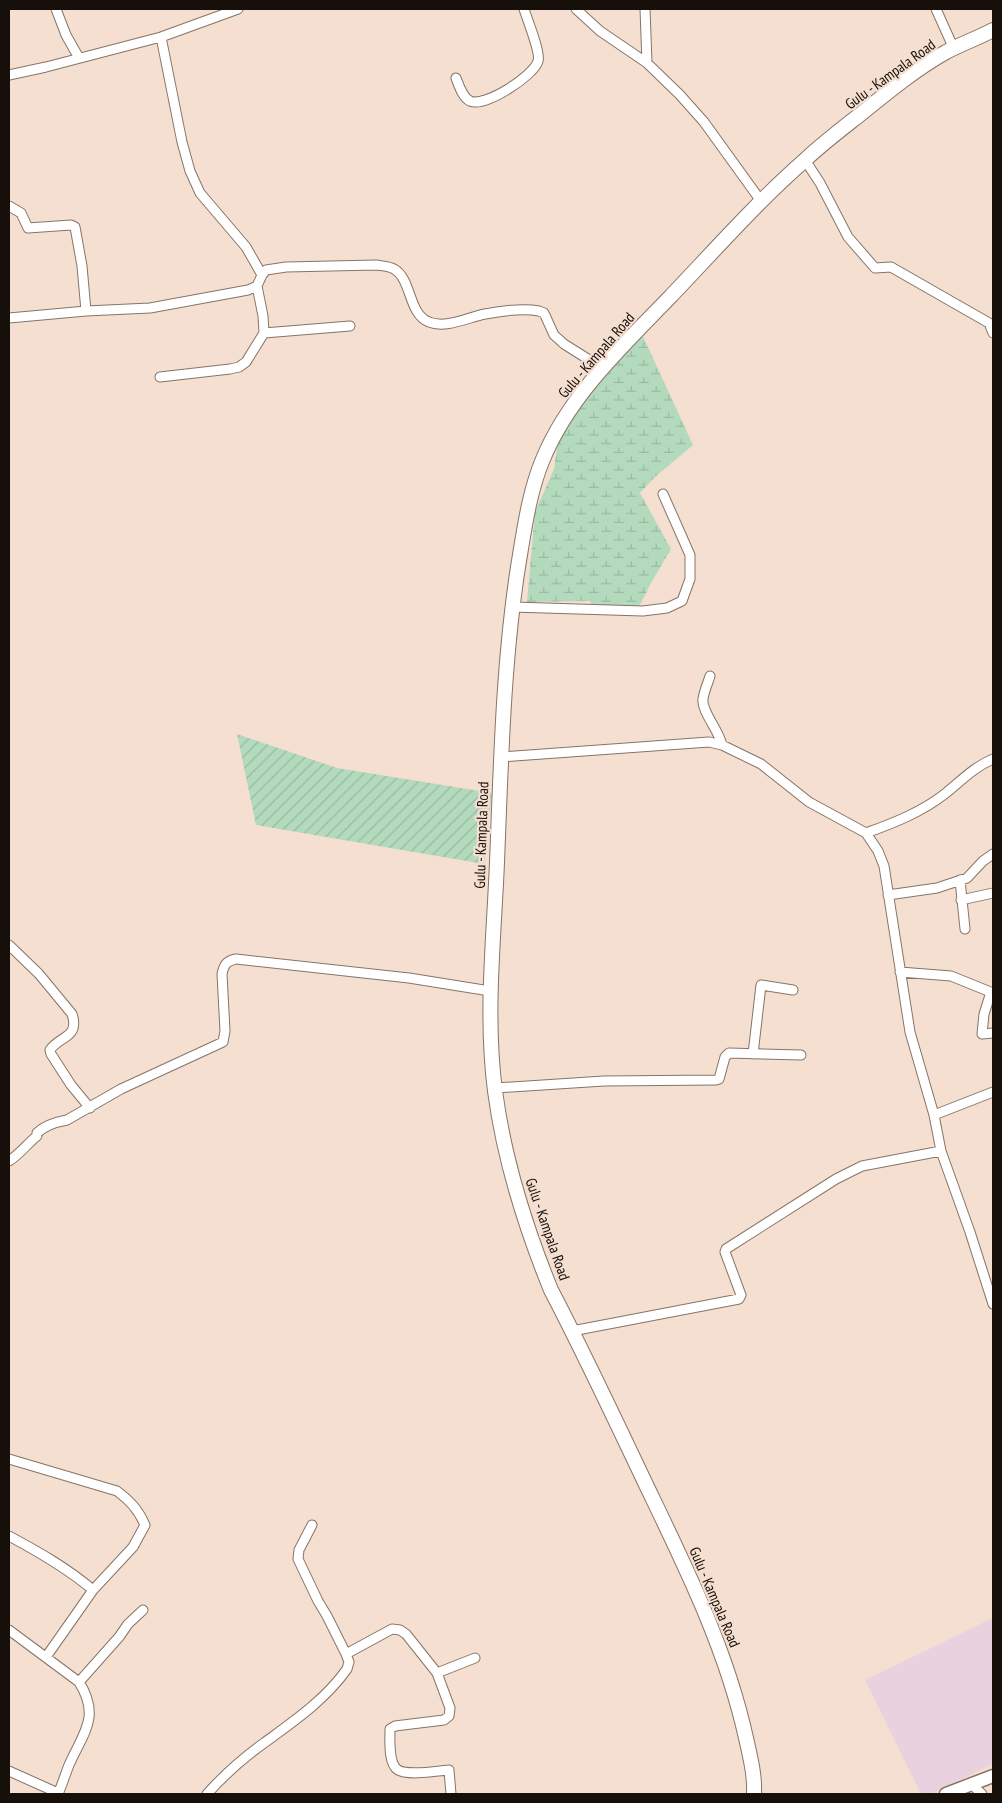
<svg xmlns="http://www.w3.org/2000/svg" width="1002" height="1803" viewBox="0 0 1002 1803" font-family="'PT Sans Narrow',sans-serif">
<defs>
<pattern id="wetland-marsh" width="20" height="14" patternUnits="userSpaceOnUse" patternTransform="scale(1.25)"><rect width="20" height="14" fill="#b3dabd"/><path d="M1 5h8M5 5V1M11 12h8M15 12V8" fill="none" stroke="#99baa1"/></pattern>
<pattern id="garden-furrows" width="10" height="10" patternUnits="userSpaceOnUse" patternTransform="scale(1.25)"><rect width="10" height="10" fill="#b3dabd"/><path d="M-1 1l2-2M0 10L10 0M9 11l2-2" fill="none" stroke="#99baa1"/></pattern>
</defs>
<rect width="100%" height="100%" fill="#f5dfd0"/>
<path fill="#e9d2df" d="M993,1618v146l-62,30h-10l-56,-114z"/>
<path fill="url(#wetland-marsh)" d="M641,332l52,113 -38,32 -15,16 31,56 -20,34 -12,24 -47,-1 -2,-5 -63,1 8,-90 19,-43 4,-28 32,-51z"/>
<path fill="url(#garden-furrows)" d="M237,734l100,34 155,25 -8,71 -228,-39z"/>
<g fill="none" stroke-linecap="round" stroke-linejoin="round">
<g stroke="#877466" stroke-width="11">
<path id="street" d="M56,9l10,26 13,23
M576,9l24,22 47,32 33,32 24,27 57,79
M645,9l2,54
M936,9l18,40
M9,75l37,-8 115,-30 77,-28
M456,78c3,8 7,20 14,23 14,7 64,-25 68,-40 3,-8 -11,-42 -14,-52
M805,160l15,23 28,54 27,31 16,-1 98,56 4,10
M9,206l12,7 7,15 43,-3 4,2 7,39 4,45
M262,275l4,-5 20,-3 90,-2c6,1 13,1 18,4 18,10 14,45 35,53 17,7 40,-5 56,-8 16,-3 39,-6 54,-3l5,2 10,22 10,9 27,17h17
M9,318l77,-7 64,-3 98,-18 9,-4 5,-11 -16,-28 -46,-54 -10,-22 -8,-29 -21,-105
M264,333l86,-7
M160,377l70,-8 9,-2 7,-5 18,-29 -1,-17 -6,-30
M512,607l131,4 24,-3 15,-7 8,-22v-24l-27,-61
M710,676c-2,7 -6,15 -7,23 -2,12 16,31 19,46
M500,757l209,-15 13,3 39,19 48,38 57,31 12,18 6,15 26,166 24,83 7,36 29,81 23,72
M866,833c28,-10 56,-21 80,-40 16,-13 28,-26 47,-34
M960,880l5,49
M888,895l49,-7 30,-10 16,-17 10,-7
M961,900l32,-7
M9,945l30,29 33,40c8,24 -13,22 -22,36l1,4 20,31 19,23
M900,972l51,4 42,17
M991,992l-7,22 -2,20 11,-1
M753,1054l8,-69 32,5
M495,1088l109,-7 112,-1 3,-1 6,-22 4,-4 72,2
M934,1115l59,-23
M9,1161c10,-6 18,-17 28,-25v-3c8,-8 19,-11 30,-13l54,-31 102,-47 2,-11 -3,-57c2,-9 4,-13 14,-15l173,19 81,13
M572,1331l167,-32 2,-4 -16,-43 1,-3 110,-70 26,-13 79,-15
M9,1459l108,32c13,10 21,18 28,34l-12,22 -40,43 -47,67
M9,1536c30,16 58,32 84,54
M9,1630l70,52c22,35 4,51 -10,83 -4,10 -7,20 -11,29
M346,1654l46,-25 8,1 6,4 31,39
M79,1682l40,-45 9,-13 15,-14
M9,1771l49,22
M971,1784l11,10
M207,1794c17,-19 36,-36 57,-51 30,-22 61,-43 83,-74l2,-7 -3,-8 -19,-38 -9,-15 -20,-42 1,-9 13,-25
M451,1794l-2,-24c-12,1 -41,6 -51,0 -10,-6 -8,-30 -8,-41l5,-3 49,-6 5,-4 1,-8 -13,-35 38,-15"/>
</g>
<g stroke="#877466" stroke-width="15">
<path id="secondary" d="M946,1794l47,-18"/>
</g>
<g stroke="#877466" stroke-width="16">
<path id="primary" d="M754,1794c1,-19 -4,-38 -8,-56 -19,-86 -57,-164 -95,-243 -33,-69 -65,-138 -100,-205 -26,-64 -47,-131 -56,-199 -10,-77 -1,-153 2,-229 4,-99 6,-198 21,-295 6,-36 11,-75 25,-108 27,-65 80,-113 127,-162 44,-46 87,-95 135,-137 18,-17 38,-32 57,-47 27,-22 54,-44 84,-61 15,-8 32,-14 47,-22"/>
</g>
<use href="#street" stroke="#fff" stroke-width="9"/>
<use href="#secondary" stroke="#fff" stroke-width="12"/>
<use href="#primary" stroke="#fff" stroke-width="14"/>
</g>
<g text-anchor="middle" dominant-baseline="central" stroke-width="4.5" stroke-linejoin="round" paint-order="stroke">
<g font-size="15" fill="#160f0a" stroke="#f5dfd0">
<text transform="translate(890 74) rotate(-36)">Gulu - Kampala Road</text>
<text transform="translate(596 355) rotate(-49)">Gulu - Kampala Road</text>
<text transform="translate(481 835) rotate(-88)">Gulu - Kampala Road</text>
<text transform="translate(548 1229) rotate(71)">Gulu - Kampala Road</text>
<text transform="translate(715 1597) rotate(67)">Gulu - Kampala Road</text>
</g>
</g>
<rect width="1002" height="1803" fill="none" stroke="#160f0a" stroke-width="20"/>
</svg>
